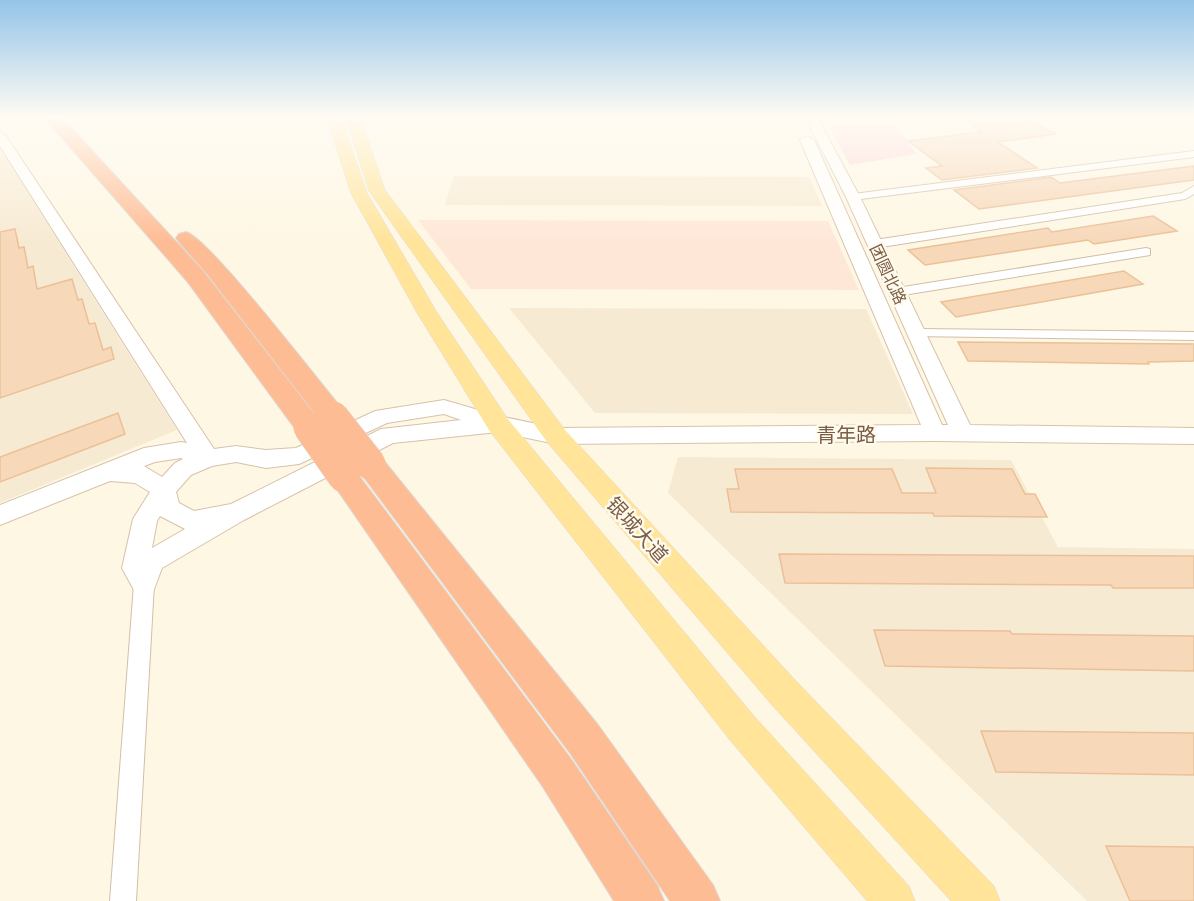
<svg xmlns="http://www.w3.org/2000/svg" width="1194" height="901" viewBox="0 0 1194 901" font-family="'Exo 2','Noto Sans SC',sans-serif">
<rect width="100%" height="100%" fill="#fef7e4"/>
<path fill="#f7ead2" d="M0,149l177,281 -177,73z
M454,176l355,1 13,29 -377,-1z
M509,308l357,1 47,105 -318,-1z
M678,457l333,3 47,87 136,2v352h-107l-419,-408z"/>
<path fill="#ffe7d7" d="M418,220l410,1 31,69 -388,-1z"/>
<path fill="#fdd6d7" d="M829,126h67l20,28 -66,11z"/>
<path fill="#f7d8b9" stroke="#ebc097" stroke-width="1.5" d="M962,117h63l30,17 -57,8 39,26 -95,12 -16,-12 16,-2 -34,-25 73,-9z
M1194,166v14l-215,29 -25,-19 97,-13 9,6z
M1153,216l24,15 -83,13 -6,-4 -163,25 -17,-15 140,-22 4,4z
M15,229l4,19 5,-1 4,21 5,-2 4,23 35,-10 6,21 4,-1 7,25 6,-1 8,27 8,-3 3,12 -114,39v-166z
M1124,271l19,13 -187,33 -15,-15z
M958,342l236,2v17l-46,1 1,2 -181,-3z
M118,413l7,21 -125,48v-25z
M926,468l86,1 13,25h10l12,23 -113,-1 -1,-3 -202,-1 -4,-23h12l-4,-20h157l10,24h34z
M779,554l415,2v32h-81l-2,-3 -326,-2z
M874,630l136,1 2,3 182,2v35l-309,-5z
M981,731l213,2v42l-198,-3z
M1106,846l88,1v54h-64z"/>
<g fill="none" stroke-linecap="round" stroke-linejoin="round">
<g stroke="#d1bfa9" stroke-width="2">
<path id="street" d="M1194,151v6l-341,43 -5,-3 5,-3z
M1194,186v8l-9,5 -310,49 -6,-4 6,-4 307,-47z
M1146,248l4,1v6l-253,41 -6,-4 6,-4z
M916,329l278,3v8l-283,-4 -2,-3z
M144,575l7,3 3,6 -18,317h-26l24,-317 3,-6z"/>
</g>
<g stroke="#d7c2a9" stroke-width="2">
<path id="secondary" d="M805,117h12l43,80 110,228 224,3v16l-259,-3 -379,3 -58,-12 -105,11 -149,77 -82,48 -9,24 -9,4 -9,-4 -13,-24 11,-49 17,-27 -15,-9 -25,-2 -110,44v-20l144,-57 37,-6 6,1 -187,-297v-14l6,4 208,313 22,-3 30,4 30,-2 79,-37 69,-11 55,16 57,12 365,-3 -121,-285 7,-4 7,4 128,285h6l-102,-228zM444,414l17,6 -80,9 -150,75 -37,7 -15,-8 -3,-11 15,-17 21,-9 24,-4 30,6 33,-4 88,-41zM181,458l2,1 -8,4 -13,14 -18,-11 11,-4zM160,516l25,13 -33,19 5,-27z"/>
</g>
<g stroke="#dfd8d3" stroke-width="1">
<path id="primary" d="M327,117h14l26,76 69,118 71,107 246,297 156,171 6,15h-48l-138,-162 -240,-309 -73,-119 -65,-118z
M346,117h14l25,73 180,240 231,251 198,205 6,15h-49l-179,-196 -225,-263 -178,-251z"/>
</g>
<g stroke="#dfd8d3" stroke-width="2">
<path id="highway" d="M44,117h17l142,154 116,149 4,7 -4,7 -10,3 -10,-3 -112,-153z
M186,232c23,6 134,151 157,178l4,7 -4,7 -10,3 -10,-3 -115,-149 -29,-33 -3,-4 3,-4z
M370,453l10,3 218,269 115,160 7,16h-50l-100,-148 -210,-281 -5,-8 5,-8z
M344,466l10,3 217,290 86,126 7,16h-50l-71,-114 -209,-302 -5,-8 5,-8z"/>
</g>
<use href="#street" fill="#fff" fill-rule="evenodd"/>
<use href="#secondary" fill="#fff" fill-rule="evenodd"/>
<use href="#primary" fill="#ffe49a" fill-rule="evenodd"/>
<use href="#highway" fill="#febc95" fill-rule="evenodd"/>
<g stroke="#dfd8d3" stroke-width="32" stroke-linecap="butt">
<path id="highway-bridge" d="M333,417l37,47
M309,427l35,50"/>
</g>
<use href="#highway-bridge" stroke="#febc95" stroke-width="31"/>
</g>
<linearGradient id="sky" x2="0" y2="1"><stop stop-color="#94c4e9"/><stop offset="0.48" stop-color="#fffbf3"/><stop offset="1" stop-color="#fffbf3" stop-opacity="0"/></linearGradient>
<rect width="1194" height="243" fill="url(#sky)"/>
<g text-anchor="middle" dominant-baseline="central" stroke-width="5" stroke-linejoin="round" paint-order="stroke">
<g font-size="16" fill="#7a5e47" stroke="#fffaec">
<text transform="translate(889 274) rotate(65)">团圆北路</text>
</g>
<g font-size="20" fill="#7a5e47" stroke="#fffaec">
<text x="846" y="434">青年路</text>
<text transform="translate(638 529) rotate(48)">银城大道</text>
</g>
</g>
</svg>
